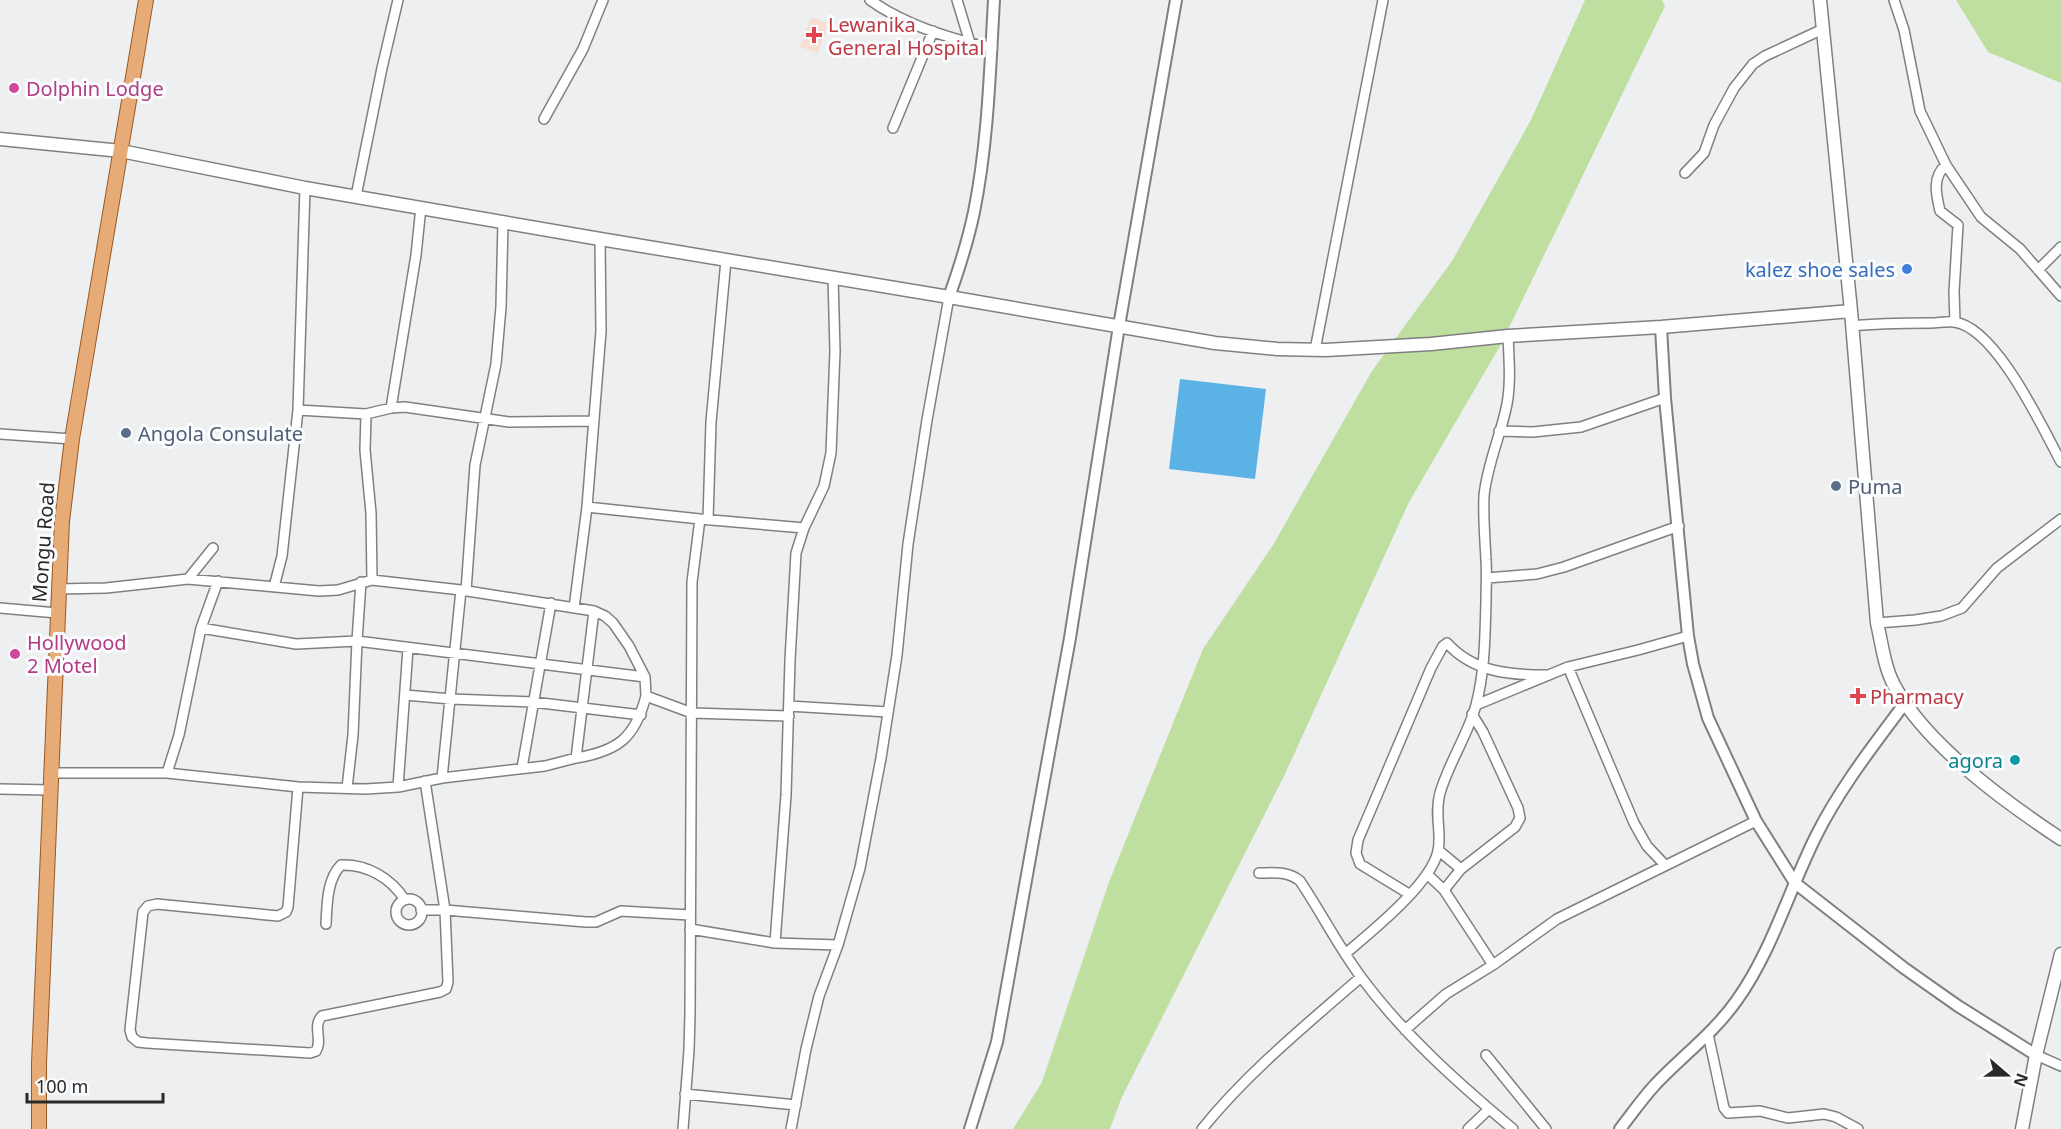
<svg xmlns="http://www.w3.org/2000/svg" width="2061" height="1129" viewBox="0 0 2061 1129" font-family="'Noto Sans',sans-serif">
<rect width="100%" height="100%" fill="#edeff1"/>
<path fill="#f7dfd4" d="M811,17l18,6 -11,30 -18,-6z"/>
<path fill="#bedf9f" d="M1585,0h77l3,6 -165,340 -91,156 -124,272 -164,325 -11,30h-97l29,-47 67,-200 94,-233 70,-104 99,-174 80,-110 79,-141z
M1956,0h105v83l-73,-31z"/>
<path fill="#5ab2e5" d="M1180,379l86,10 -11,90 -86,-10z"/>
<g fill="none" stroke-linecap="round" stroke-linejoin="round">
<g stroke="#7e8082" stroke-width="12">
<path id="minor" d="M870,0c35,25 80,39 122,48
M957,0l13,43
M1894,0l10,30 16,81 26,54 35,52 39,32 41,47
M544,119l39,-70 20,-49
M893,128l40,-97
M1946,165c-14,12 -10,29 -6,46l18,14 -4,67 1,30
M1685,173l19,-20 10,-28 20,-37 19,-24 12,-8 58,-27
M356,196l26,-128 16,-68
M2038,270l23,-23
M1852,326c27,-3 52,-3 79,-3 7,0 16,-2 23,-1 42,5 88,105 107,140
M1315,350l68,-350
M391,408l25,-153 5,-48
M298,410l68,4 25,-6 14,-1 104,15 84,-1
M366,414l-1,36 6,63 1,67
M1499,431l34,1 48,-5 84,-29
M0,434l72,5
M587,507l113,12 104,9
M708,520l3,-98 15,-162
M1487,578l50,-4 27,-7 115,-41
M188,579l25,-31
M218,581l-17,47 95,16 61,-3 -4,94 -6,53
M361,582l-4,59 288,36
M274,587l8,-31 16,-146 7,-222
M58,589l48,-1 82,-9 131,12 19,-1 34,-10 89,10 133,21 11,5 8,7 16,23 16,31 1,19 46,17 97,3
M466,591l9,-126 21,-101 5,-57 2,-85
M0,608l57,5
M574,608l13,-101 14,-176 -1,-92
M1877,623l38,-3 26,-4 21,-8 35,-40 64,-49
M1568,667l66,156 13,23 18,19
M405,695l46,4 82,3 108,13
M1476,705l92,-38 70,-17 50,-14
M789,706l99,6
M576,758c42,-7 59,-20 70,-62
M522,768l29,-165
M51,773h116l131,14 68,2 32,-2 44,-9 103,-12 31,-8 18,-147
M167,773l12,-38 22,-107
M442,778l19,-188
M425,781l20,129 141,12h10l25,-11 69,4
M298,787l-10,120 -2,5 -8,4 -121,-12 -9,2 -5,6 -13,118 2,7 6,5 9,1 163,10 6,-2c7,-11 -4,-25 6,-35l118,-24 6,-3 2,-7 -3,-72h-24
M398,787l10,-139
M0,789l49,1
M1438,850l23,19
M1259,873c16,0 29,-2 41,8 21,31 38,65 61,96 43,58 97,106 152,152
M1427,874l17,16 49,75
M1444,890l17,-21 54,-42 5,-9 -2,-10 -35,-76 -11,-18
M1409,894l-49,-30 -4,-11 2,-13 73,-172 12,-22 4,-3c26,29 62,32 98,32
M396 912a13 13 0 1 1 26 0a13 13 0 1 1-26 0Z
M326,924c1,-20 1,-45 15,-59 26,-1 50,13 64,35
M690,929l85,14 63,2
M775,943l11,-148 4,-135 6,-107 8,-25 20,-42 7,-33 4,-102 -2,-74
M1345,954c26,-22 86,-70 93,-103 4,-20 -4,-36 2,-58 9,-31 28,-58 36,-88 9,-34 9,-70 10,-104 0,-14 1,-27 0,-41 -1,-21 -3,-42 -2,-64 3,-32 17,-61 23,-92 4,-22 2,-45 1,-68
M1405,1030l41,-36 47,-29 64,-46 199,-98
M1708,1034l16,74 4,5 32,-2 28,7 36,-4 12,3 22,12
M1486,1055l60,74
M2036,1055l25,11
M685,1094l111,11
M683,1129l6,-79 1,-37 2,-431 8,-63
M791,1129l15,-80 13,-53 19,-51 22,-77 21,-110 16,-103 11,-111 19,-124 22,-123
M1202,1129c46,-57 104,-104 159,-152
M1468,1129l21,-20"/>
</g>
<g stroke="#7e8082" stroke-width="14">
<path id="tertiary" d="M949,297c10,-28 19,-56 25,-85 14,-69 16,-142 20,-212
M1661,327l4,71 23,238 5,28 15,54 48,103 39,62 109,85 54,38 78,49
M970,1129l27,-87 38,-212 35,-192 49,-312 57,-326
M1620,1129c11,-14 22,-30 34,-43 27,-29 60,-53 83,-86 35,-49 52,-110 79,-164 24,-48 57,-90 89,-133"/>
</g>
<g stroke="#7e8082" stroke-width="15">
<path id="secondary" d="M1820,0l31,311 26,312c5,21 7,43 17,62 32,60 111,117 167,154
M0,139l121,12 184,37 295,51 349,58 266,46 62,6 49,1 105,-6 77,-8 153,-9 190,-16
M2022,1129l14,-74 25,-101"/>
</g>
<g stroke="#9a5921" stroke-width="16">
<path id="primary" d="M39,1129v-66l23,-542 10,-82 74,-439"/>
</g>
<use href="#minor" stroke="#fff" stroke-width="9"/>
<use href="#tertiary" stroke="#fff" stroke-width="10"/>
<use href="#secondary" stroke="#fff" stroke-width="12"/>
<use href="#primary" stroke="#e7ab77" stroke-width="14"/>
</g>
<g fill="#e0444e" stroke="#fafcfe" stroke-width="2">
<path d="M811 26h6v6h6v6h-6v6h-6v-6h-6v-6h6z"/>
<path d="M1855 687h6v6h6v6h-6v6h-6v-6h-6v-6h6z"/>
</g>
<g fill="#d1479c" stroke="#fafcfe" stroke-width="2">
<circle cx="14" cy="88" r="6"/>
<circle cx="15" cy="654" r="6"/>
</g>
<circle fill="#3f7fe0" stroke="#fafcfe" stroke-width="2" cx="1907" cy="269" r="6"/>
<g fill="#5c6f8a" stroke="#fafcfe" stroke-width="2">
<circle cx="126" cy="433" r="6"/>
<circle cx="1836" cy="486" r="6"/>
</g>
<circle fill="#0f9aa8" stroke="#fafcfe" stroke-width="2" cx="2015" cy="760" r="6"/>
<g text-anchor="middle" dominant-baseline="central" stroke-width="6" stroke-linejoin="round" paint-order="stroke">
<g font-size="20" fill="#be3a42" stroke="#fafcfe" text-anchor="start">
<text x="828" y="24">Lewanika<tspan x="828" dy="23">General Hospital</tspan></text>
<text x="1870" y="696">Pharmacy</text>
</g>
<g font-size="20" fill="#b23c85" stroke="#fafcfe" text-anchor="start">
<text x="26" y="88">Dolphin Lodge</text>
<text x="27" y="642">Hollywood<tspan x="27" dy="23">2 Motel</tspan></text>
</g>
<g font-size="20" fill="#366cbe" stroke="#fafcfe" text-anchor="end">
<text x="1895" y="269">kalez shoe sales</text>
</g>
<g font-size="20" fill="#4e5e75" stroke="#fafcfe" text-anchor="start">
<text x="138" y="433">Angola Consulate</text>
<text x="1848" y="486">Puma</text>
</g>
<g font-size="20" fill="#28292a" stroke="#fafcfe">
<text transform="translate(43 542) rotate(-86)">Mongu Road</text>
</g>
<g font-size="20" fill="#0d838f" stroke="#fafcfe" text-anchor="end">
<text x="2003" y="760">agora</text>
</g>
</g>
<g transform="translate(2007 1075) rotate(110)" stroke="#fafcfe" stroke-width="4.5" paint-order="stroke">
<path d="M0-4.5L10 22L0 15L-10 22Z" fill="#28292a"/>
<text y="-9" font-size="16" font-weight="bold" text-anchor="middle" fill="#28292a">N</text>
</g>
<path d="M27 1093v9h136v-9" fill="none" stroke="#28292a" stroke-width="3"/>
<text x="36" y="1093" font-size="18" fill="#28292a" stroke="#fafcfe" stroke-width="4.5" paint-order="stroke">100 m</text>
</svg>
